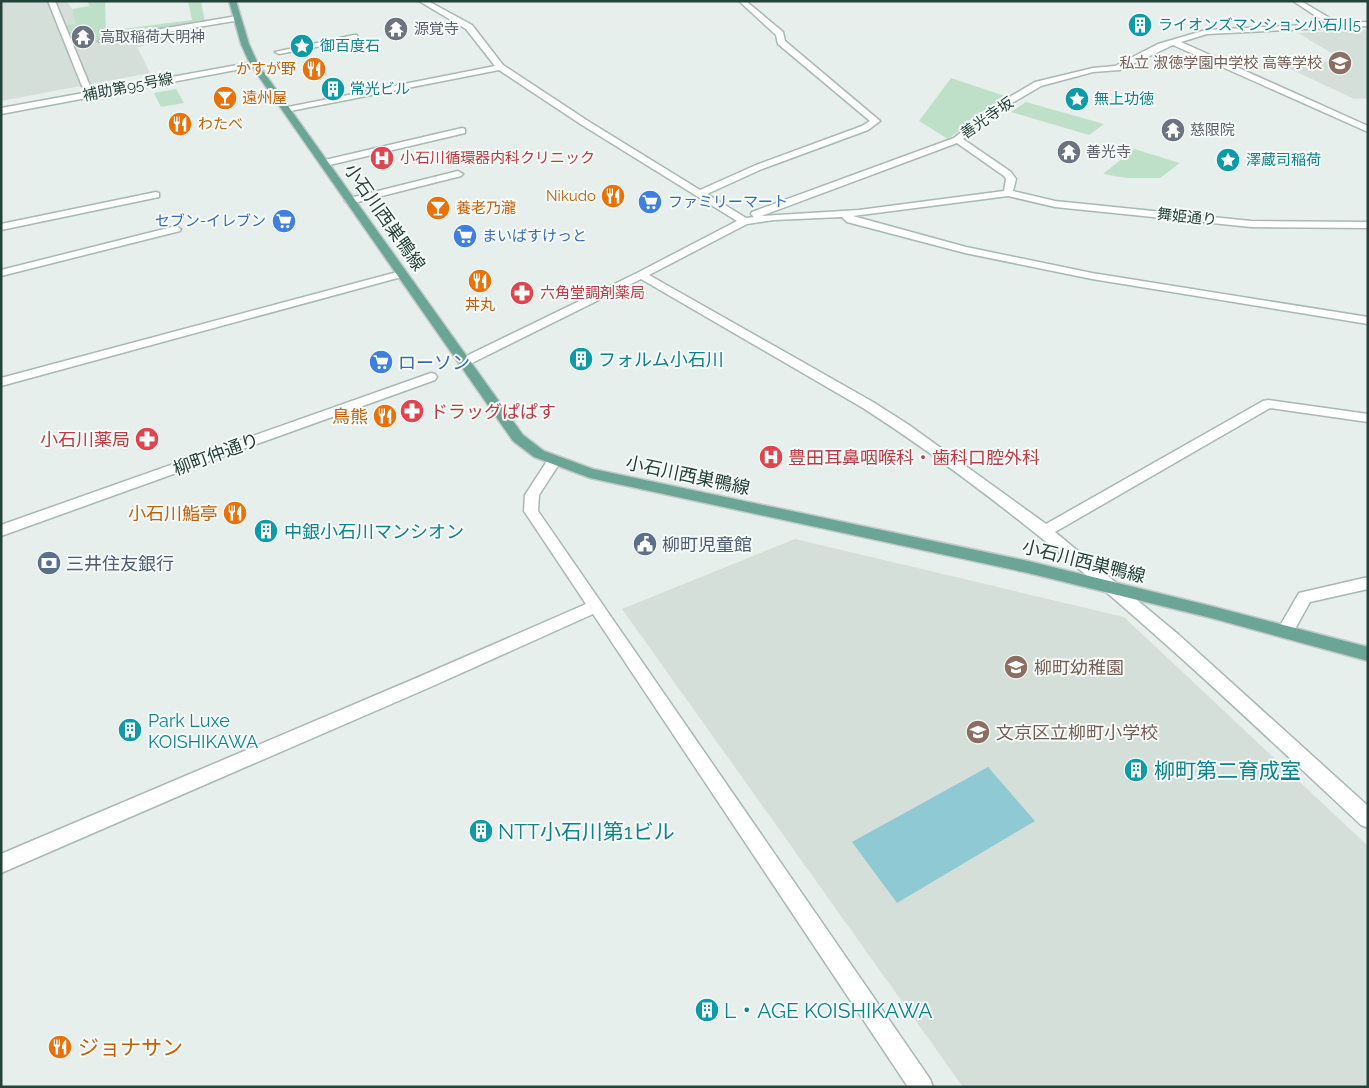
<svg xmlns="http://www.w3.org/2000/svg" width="1369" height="1088" viewBox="0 0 1369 1088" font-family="Raleway,'Noto Sans JP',sans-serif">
<rect width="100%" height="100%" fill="#e6efeb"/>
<path fill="#d4dfda" d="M1,1h66l5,8 3,15 -6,20 27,-4 2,3 83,-13 5,8 -49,9 13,26 -149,28z
M1368,30v68l-14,1 -72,-34 61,-5 -45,-27z
M795,539l329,78 244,229v241h-405l-341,-478z"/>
<path fill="#bfe0c8" d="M88,1h17l1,30 86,-11 -4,-19h13l4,21 -136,22 -6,-18 12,-2 -3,-15 17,-3z
M951,78l54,18 -57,43 -29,-18z
M176,89l8,14 -23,4 -7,-14z
M1026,102l78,22 -15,11 -78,-23z
M1134,149l46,14 -20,15h-34l-23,-4z"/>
<path fill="#8ec9d4" d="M988,767l47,54 -138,82 -45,-61z"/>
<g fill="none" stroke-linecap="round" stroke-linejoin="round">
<g stroke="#a8b8b2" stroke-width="3">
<path id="minor" d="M48,1h7l35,85 -1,2 -7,-2z
M419,1h9l44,24 31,40 85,56 112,69 56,-25 106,-39 8,-5 -92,-77 -2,-9 -37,-34h7l37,31 2,9 95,80 -12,9 -106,39 -55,25 39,24 8,-1 -3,-3 1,-2 202,-74 37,-30 44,-26 58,-14 22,-2 43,-22 48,-14 122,-6 -35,-23h8l37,22 30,-1v4l-161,8 -26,8 187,84v6l-195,-87 -53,25 -27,2 -52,14 -44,26 -34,27 48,33 5,7 -3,12 42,10 196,20 117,1v6l-117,-1 -196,-20 -47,-11 -155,20 113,31 126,26 276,44v7l-276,-45 -127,-26 -118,-31 -5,-5 -68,3 -27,4 -98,51 224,127 36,23 137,99 217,-123 5,-1 100,14v8l-98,-14 -215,124 124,103 189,171v22l-7,-3c-158,-148 -315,-299 -498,-417l-222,-129 -173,86h-8l-2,-3 2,-3 177,-86 100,-52 -155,-96 -83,-55 -214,42v-4l3,-1 207,-41 -29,-37zM957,143l47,33 2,3 -2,12 -145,19 -98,6z
M237,16h3v4l-138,23 -4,-2 4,-2z
M354,35h3v4l-78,15 -4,-2z
M254,62l4,2 -1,2 -256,48v-6z
M462,128l3,1v4l-140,33 -5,-3 5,-3z
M458,171l5,3 -2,2 -111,28 -5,-3 1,-2z
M156,192l3,1v4l-158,33v-6z
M176,226l5,3 -1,2 -179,45v-6z
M401,271l5,3 -1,2 -404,110v-8z
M431,373l4,1 2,3 -2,3 -434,156v-11z
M554,456l5,2 2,3 -22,34 -1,16 392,568 3,8h-25l-315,-473 -167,75 -425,184v-19l413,-175 172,-75 -62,-93 1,-16 24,-37z
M1368,577v12l-58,13 -19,34 -6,1 -6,-1 -2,-5 22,-38z"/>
</g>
<g stroke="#c2cac8" stroke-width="3">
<path id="major" d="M229,1h7l13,43 9,20 265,371 21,16 49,18 435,92 183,45 157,41v14l-157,-43 -183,-45 -438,-95 -56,-21 -21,-16 -263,-377 -9,-20z"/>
</g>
<use href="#minor" fill="#fff" fill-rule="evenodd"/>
<use href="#major" fill="#6aa596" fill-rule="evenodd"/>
</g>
<defs>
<g id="building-disc" transform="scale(1.25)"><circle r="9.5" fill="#0f9aa8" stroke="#f7fbf9"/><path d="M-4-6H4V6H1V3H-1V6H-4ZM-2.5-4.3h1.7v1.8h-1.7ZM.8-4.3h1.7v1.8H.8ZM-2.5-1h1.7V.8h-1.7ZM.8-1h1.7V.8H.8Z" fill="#fff"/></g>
<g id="temple-disc" transform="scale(1.25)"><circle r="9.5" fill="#6b7280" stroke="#f7fbf9"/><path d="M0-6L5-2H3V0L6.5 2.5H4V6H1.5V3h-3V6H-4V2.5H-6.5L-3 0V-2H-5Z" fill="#fff"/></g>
<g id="sight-disc" transform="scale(1.25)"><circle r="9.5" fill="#0f9aa8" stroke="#f7fbf9"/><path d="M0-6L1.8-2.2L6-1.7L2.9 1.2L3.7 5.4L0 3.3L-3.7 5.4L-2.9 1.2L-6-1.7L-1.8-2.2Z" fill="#fff"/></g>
<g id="school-disc" transform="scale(1.25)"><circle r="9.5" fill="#8d6e63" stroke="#f7fbf9"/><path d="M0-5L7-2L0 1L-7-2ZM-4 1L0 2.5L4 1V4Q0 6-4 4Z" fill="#fff"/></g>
<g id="restaurant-disc" transform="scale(1.25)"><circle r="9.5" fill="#e8710a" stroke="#f7fbf9"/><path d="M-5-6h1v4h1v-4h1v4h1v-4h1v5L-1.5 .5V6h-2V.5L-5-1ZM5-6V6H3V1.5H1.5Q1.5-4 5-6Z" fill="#fff"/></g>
<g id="bar-disc" transform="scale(1.25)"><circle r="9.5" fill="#e8710a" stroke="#f7fbf9"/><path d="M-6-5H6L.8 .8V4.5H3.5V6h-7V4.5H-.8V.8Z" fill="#fff"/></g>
<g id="hospital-disc" transform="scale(1.25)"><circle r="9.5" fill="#e0444e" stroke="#f7fbf9"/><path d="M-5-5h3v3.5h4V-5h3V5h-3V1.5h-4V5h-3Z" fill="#fff"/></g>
<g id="supermarket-disc" transform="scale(1.25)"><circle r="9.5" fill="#3f7fe0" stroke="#f7fbf9"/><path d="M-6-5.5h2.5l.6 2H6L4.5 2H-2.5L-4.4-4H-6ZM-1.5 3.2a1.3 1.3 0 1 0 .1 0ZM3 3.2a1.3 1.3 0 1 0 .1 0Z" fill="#fff"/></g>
<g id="pharmacy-disc" transform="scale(1.25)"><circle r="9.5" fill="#e0444e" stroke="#f7fbf9"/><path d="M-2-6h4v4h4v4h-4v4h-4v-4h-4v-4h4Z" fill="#fff"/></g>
<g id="civic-disc" transform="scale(1.25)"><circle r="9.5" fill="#5c6f8a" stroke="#f7fbf9"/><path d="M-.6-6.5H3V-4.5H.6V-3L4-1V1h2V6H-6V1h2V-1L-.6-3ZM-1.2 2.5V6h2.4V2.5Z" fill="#fff"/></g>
<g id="bank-disc" transform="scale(1.25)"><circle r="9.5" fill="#5c6f8a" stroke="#f7fbf9"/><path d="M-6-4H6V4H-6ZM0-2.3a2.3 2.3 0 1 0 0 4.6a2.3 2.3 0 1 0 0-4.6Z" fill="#fff"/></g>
</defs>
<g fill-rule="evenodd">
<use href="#building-disc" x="1140" y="25"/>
<use href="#temple-disc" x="396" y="29"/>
<use href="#temple-disc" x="83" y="37"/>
<use href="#sight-disc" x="302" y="46"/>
<use href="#school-disc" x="1340" y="63"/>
<use href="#restaurant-disc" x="314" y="69"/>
<use href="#building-disc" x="333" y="89"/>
<use href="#bar-disc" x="225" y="98"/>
<use href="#sight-disc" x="1077" y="99"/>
<use href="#restaurant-disc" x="180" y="124"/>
<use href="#temple-disc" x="1173" y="130"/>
<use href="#temple-disc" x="1069" y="152"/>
<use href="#hospital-disc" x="382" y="158"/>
<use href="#sight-disc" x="1228" y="160"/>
<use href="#restaurant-disc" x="613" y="196"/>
<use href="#supermarket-disc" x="650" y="202"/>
<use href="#bar-disc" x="438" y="208"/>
<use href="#supermarket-disc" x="284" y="221"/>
<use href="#supermarket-disc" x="465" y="236"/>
<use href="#restaurant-disc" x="480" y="281"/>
<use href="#pharmacy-disc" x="522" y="293"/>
<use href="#building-disc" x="581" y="359"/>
<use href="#supermarket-disc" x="381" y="362"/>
<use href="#pharmacy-disc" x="412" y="411"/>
<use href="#restaurant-disc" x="385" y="416"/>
<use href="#pharmacy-disc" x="147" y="439"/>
<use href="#hospital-disc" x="771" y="457"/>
<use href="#restaurant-disc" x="235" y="513"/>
<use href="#building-disc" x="266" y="531"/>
<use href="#civic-disc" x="645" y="544"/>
<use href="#bank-disc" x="49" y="563"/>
<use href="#school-disc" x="1016" y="667"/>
<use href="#building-disc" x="130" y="730"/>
<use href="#school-disc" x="978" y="732"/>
<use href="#building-disc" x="1136" y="770"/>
<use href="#building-disc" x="481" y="831"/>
<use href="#building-disc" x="707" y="1010"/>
<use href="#restaurant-disc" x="60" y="1047"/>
</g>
<g text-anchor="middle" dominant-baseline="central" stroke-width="4" stroke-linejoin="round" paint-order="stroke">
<g font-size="15" fill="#0d838f" stroke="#f7fbf9" text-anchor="start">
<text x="1158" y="25">ライオンズマンション小石川5</text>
<text x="320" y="46">御百度石</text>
<text x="350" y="89">常光ビル</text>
<text x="1094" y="99">無上功徳</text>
<text x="1246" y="160">澤蔵司稲荷</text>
</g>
<g font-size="15" fill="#5b616d" stroke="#f7fbf9" text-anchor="start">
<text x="414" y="29">源覚寺</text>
<text x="100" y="37">高取稲荷大明神</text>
<text x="1190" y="130">慈限院</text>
<text x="1086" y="152">善光寺</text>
</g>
<g font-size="15" fill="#785e54" stroke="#f7fbf9" text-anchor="end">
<text x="1322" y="63">私立 淑徳学園中学校 高等学校</text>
</g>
<g font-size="15" fill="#c56008" stroke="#f7fbf9" text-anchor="start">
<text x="296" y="69" text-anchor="end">かすが野</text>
<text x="242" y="98">遠州屋</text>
<text x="198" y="124">わたべ</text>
<text x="596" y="196" text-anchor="end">Nikudo</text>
<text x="456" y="208">養老乃瀧</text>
<text x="480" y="305" text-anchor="middle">丼丸</text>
</g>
<g font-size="15" fill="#24423a" stroke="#f7fbf9">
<text transform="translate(128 87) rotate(-11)">補助第95号線</text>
<text transform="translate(987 118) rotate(-35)">善光寺坂</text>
<text transform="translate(1187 217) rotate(6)">舞姫通り</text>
</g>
<g font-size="15" fill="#be3a42" stroke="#f7fbf9" text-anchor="start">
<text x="400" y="158">小石川循環器内科クリニック</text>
<text x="540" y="293">六角堂調剤薬局</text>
</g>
<g font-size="15" fill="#366cbe" stroke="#f7fbf9" text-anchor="start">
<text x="668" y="202">ファミリーマート</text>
<text x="266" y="221" text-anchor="end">セブン-イレブン</text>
<text x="482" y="236">まいばすけっと</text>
</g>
<g font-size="18" fill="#24423a" stroke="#f7fbf9">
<text transform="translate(385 217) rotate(55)">小石川西巣鴨線</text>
<text transform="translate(216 454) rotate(-20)">柳町仲通り</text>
<text transform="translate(688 475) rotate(12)">小石川西巣鴨線</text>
<text transform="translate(1084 561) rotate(14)">小石川西巣鴨線</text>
</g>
<g font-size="18" fill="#0d838f" stroke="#f7fbf9" text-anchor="start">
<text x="598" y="359">フォルム小石川</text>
<text x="284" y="531">中銀小石川マンシオン</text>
<text x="148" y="720">Park Luxe<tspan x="148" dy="21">KOISHIKAWA</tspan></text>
</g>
<g font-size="18" fill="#366cbe" stroke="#f7fbf9" text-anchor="start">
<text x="398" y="362">ローソン</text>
</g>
<g font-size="18" fill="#be3a42" stroke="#f7fbf9" text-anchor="start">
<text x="430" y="411">ドラッグぱぱす</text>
<text x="130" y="439" text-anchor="end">小石川薬局</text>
<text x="788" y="457">豊田耳鼻咽喉科・歯科口腔外科</text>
</g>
<g font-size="18" fill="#c56008" stroke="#f7fbf9" text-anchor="end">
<text x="368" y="416">鳥熊</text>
<text x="218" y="513">小石川鮨亭</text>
</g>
<g font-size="18" fill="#4e5e75" stroke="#f7fbf9" text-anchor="start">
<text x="662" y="544">柳町児童館</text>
<text x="66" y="563">三井住友銀行</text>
</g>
<g font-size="18" fill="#785e54" stroke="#f7fbf9" text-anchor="start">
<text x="1034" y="667">柳町幼稚園</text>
<text x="996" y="732">文京区立柳町小学校</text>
</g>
<g font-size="21" fill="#0d838f" stroke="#f7fbf9" text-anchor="start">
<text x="1154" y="770">柳町第二育成室</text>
<text x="498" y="831">NTT小石川第1ビル</text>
<text x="724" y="1010">L・AGE KOISHIKAWA</text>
</g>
<g font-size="21" fill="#c56008" stroke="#f7fbf9" text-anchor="start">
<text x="78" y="1047">ジョナサン</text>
</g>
</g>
<rect width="1369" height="1088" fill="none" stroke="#24423a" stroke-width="5"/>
</svg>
